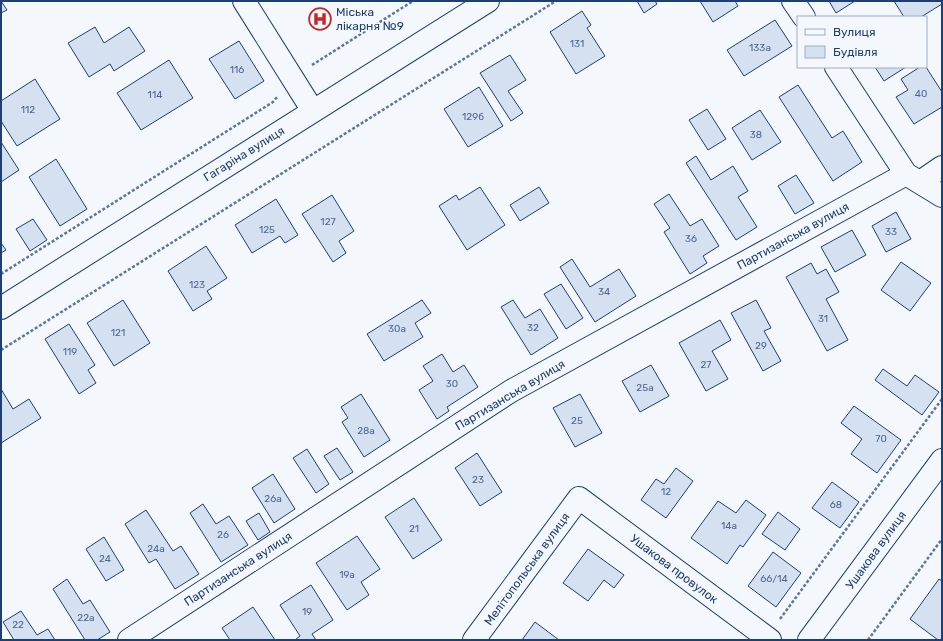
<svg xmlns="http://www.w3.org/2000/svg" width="943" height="641" viewBox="0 0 943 641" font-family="Rubik,sans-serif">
<rect width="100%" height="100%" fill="#f4f7fb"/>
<path fill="#d5e0f0" stroke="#1d3f73" d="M1,1l6,9 -6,3z
M637,1h18l2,3 -13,9z
M700,1h35l3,5 -25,16z
M829,1h26l-19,12z
M894,1h48v3l-21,13h-17z
M582,11l9,14 -4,3 18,28 -29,18 -26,-42z
M775,20l17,26 -48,30 -17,-26z
M95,27l9,16 25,-16 16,24 -31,20 -4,-7 -21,13 -21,-34z
M239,41l25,40 -29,18 -26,-40z
M510,55l16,25 -18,11 15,22 -12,8 -31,-48z
M169,60l24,38 -52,32 -24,-37z
M875,67h31l-22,14z
M920,67h6l16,25v15l-28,17 -18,-27 12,-7 -7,-11z
M35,79l25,40 -43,27 -16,-25v-20z
M798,85l34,53 11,-7 19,31 -29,19 -54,-84z
M479,87l24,39 -35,21 -24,-38z
M707,109l19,30 -18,11 -19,-30z
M760,110l21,32 -29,18 -20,-32z
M1,142l18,28 -18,12z
M696,156l15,24 22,-14 15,25 -10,6 19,30 -21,13 -50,-77z
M56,159l31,50 -27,17 -31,-49z
M796,175l18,28 -19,11 -17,-28z
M480,187l25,38 -38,25 -28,-44 17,-11 3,5z
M539,187l10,16 -29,18 -10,-16z
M669,194l21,32 12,-7 17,27 -16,10 4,7 -17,11 -26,-42 6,-4 -16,-24z
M332,195l22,36 -15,10 7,12 -13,9 -31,-48z
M276,199l22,36 -13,8 -5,-7 -28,17 -17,-28z
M896,212l15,27 -25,13 -14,-26z
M33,219l14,21 -17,11 -14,-22z
M852,230l14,25 -31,17 -14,-25z
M1,243l5,7 -5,3z
M206,246l21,32 -20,13 5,8 -19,12 -25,-40z
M572,259l18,28 29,-18 17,27 -41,26 -35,-55z
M901,262l30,21 -21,28 -29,-21z
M811,263l6,11 9,-5 13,23 -13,7 22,41 -21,11 -41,-74z
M561,284l22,34 -17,11 -22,-35z
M123,300l27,43 -36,23 -27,-43z
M422,300l9,13 -16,10 8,14 -39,24 -17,-27z
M513,300l12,18 15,-9 18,29 -27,17 -30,-48z
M756,300l15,28 -7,3 17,30 -18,10 -32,-58z
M720,320l11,20 -19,11 16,28 -22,12 -27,-48z
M69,324l26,41 -7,5 8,13 -17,11 -34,-55z
M442,354l11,18 11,-7 14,22 -31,20 2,4 -12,8 -18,-29 14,-9 -10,-15z
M651,365l18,31 -29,16 -18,-31z
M883,369l24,17 8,-11 24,17 -17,23 -47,-35z
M1,389l12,20 16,-10 12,19 -40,25z
M361,394l29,46 -26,17 -22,-35 6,-4 -7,-11z
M580,394l22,39 -27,14 -22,-39z
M854,406l47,34 -24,33 -26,-19 11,-15 -21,-16z
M337,448l16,24 -13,8 -16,-24z
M307,449l22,35 -13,9 -23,-35z
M477,453l25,39 -22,14 -25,-38z
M676,468l17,13 -27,37 -25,-18 15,-21 8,5z
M273,474l22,35 -21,14 -22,-35z
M832,482l27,20 -19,26 -28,-20z
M414,498l28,42 -29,19 -28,-42z
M746,500l20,15 -23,32 -3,-2 -13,19 -36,-26 27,-37 18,12z
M203,504l13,20 13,-8 19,29 -27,17 -31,-49z
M146,510l27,41 8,-5 18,28 -24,15 -19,-30 -7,4 -24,-39z
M778,512l22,17 -15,21 -23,-16z
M259,513l11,19 -12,8 -12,-19z
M357,536l23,33 -19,13 8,13 -22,15 -31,-47z
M104,537l20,33 -18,11 -20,-32z
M588,549l36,26 -10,13 -10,-8 -16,21 -25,-18z
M773,552l28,21 -25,34 -28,-21z
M67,579l16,25 7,-4 20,32 -13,8h-12l-32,-51z
M939,579l3,2v59h-4l-28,-21z
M311,585l22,35 -21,14 4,6h-21l5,-4 -20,-31z
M253,607l22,33h-45l-8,-12z
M21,611l16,24 11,-6 7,11h-41l-11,-18z
M535,622l24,18h-37z"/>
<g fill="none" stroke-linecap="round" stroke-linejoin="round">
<g stroke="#1d3f73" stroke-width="24">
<path id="minor" d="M244,1l69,110
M793,1l11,16
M836,67l70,107 36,22
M920,182l22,-15
M1,308l487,-307
M129,640l382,-249 395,-217
M474,640l105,-142 191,142
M809,640l133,-180"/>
</g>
<path stroke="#5e769c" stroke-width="2.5" stroke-dasharray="3 2" stroke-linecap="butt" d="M312,65l101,-64
M1,274l272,-172 5,-6
M1,350l555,-349
M780,619l162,-220
M868,640l74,-101"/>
<use href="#minor" stroke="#f4f7fb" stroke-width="22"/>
</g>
<defs>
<g id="hospital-ring" transform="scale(1.15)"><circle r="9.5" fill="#f4f7fb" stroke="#c62828" stroke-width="1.5"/><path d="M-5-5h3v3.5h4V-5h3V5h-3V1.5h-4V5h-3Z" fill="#c62828"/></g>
</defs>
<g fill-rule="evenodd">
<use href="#hospital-ring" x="320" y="19"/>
</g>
<g text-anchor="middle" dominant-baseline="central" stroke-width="3" stroke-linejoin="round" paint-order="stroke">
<g font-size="10" fill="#4b6792">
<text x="577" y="44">131</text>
<text x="760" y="48">133а</text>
<text x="237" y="70">116</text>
<text x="921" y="94">40</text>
<text x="155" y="95">114</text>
<text x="28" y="110">112</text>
<text x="473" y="117">129б</text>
<text x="756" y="135">38</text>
<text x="328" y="222">127</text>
<text x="267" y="230">125</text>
<text x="891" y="232">33</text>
<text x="691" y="239">36</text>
<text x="197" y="285">123</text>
<text x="604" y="292">34</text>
<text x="823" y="319">31</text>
<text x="533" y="328">32</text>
<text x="397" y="329">30а</text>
<text x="118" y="333">121</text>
<text x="761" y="346">29</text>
<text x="70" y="352">119</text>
<text x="706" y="365">27</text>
<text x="452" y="384">30</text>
<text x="645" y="388">25а</text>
<text x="577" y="421">25</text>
<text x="366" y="431">28а</text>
<text x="881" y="439">70</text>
<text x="478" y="480">23</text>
<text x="666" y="492">12</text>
<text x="273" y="499">26а</text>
<text x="836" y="505">68</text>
<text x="729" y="526">14а</text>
<text x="414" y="529">21</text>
<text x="223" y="535">26</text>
<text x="156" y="549">24а</text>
<text x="105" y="559">24</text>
<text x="347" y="575">19а</text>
<text x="774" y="579">66/14</text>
<text x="307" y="612">19</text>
<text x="86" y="618">22а</text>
<text x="18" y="625">22</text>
</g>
<g font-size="12" fill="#1d3f73" stroke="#f4f7fb" text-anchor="start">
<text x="336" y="12">Міська<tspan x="336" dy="14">лікарня №9</tspan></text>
</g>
<g font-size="12" fill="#1d3f73" stroke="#f4f7fb">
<text transform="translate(244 154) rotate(-32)">Гагаріна вулиця</text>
<text transform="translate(793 236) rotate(-29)">Партизанська вулиця</text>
<text transform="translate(510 395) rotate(-31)">Партизанська вулиця</text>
<text transform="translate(876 550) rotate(-54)">Ушакова вулиця</text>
<text transform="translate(238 569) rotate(-33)">Партизанська вулиця</text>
<text transform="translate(527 569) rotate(-54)">Мелітопольська вулиця</text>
<text transform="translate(674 569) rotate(37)">Ушакова провулок</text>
</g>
</g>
<rect width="943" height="641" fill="none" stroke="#1d3f73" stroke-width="4"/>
<rect x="797" y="16" width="130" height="52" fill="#f4f7fb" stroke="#9eadc5"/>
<rect x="805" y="29" width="20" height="6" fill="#f4f7fb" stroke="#9eadc5"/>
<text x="833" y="36" font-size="12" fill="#1d3f73">Вулиця</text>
<rect x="805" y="46" width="20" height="12" fill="#d5e0f0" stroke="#9eadc5"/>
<text x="833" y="56" font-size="12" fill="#1d3f73">Будівля</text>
</svg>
